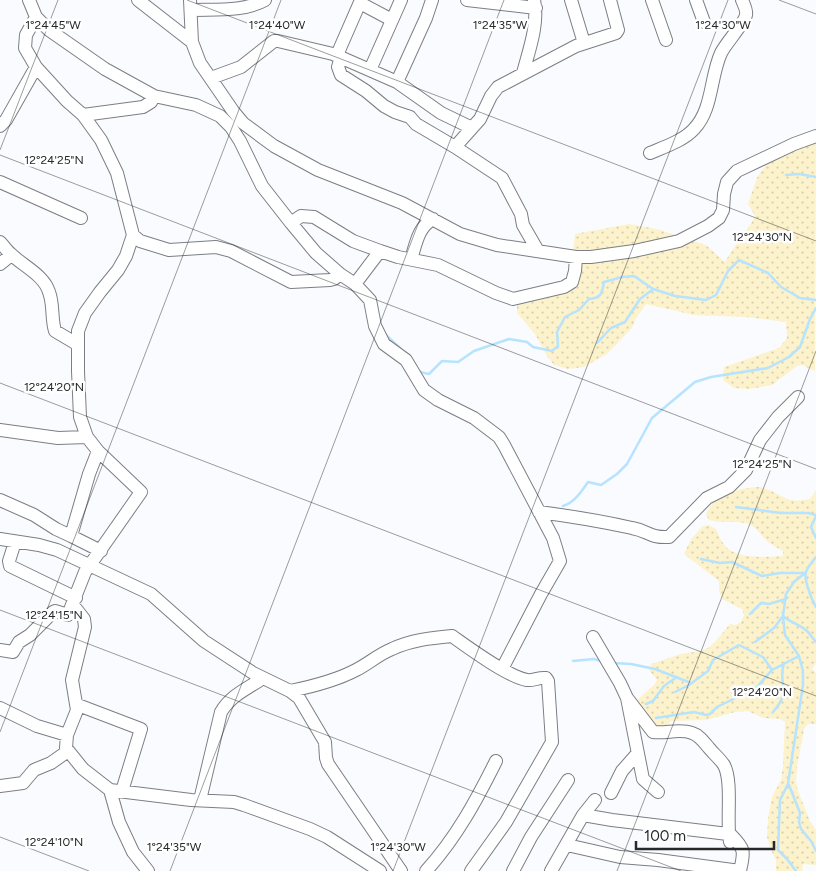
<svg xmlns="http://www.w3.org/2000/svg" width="816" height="871" viewBox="0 0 816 871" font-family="Figtree,sans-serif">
<defs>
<pattern id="sand-dots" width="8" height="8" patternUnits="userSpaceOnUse" patternTransform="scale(1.25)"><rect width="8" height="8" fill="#fcf2cc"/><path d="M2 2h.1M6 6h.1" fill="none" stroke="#d8d0af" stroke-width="1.8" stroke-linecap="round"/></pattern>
</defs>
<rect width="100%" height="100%" fill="#fafbfe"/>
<path fill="url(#sand-dots)" d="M816,143l-1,228 -13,-6 -5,1 -25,19 -22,4 -16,-1 -11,-8 1,-13 55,-19 8,-10 -1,-16 -40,-5 -52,-2 -48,-11 -10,14 -4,10 -25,26 -23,13 -16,2 -14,-4 -7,-9 -12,-22 -18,-21v-11l53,-22 5,-46 54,-10 28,5 49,16 19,17c9,-17 22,-29 30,-46l-7,-12c3,-9 6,-18 9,-26 10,-21 39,-28 59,-35z
M759,487c22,4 24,18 51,12l6,-9v173l-4,6 4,4v51h-8l-4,5 -7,38 -1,15 2,9 12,30 6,9v35l-13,-1 -1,7h-26v-11l-5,-10 -4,-13 1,-19 4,-21 9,-17 2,-14 2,-44 -5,-3 -17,-1 -15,-7 -13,1 -29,8 -35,1 -5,5 -8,3 -20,-23 -1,-6 17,-15 3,-5 -8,-10 2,-6 30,-10 19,-3 8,-3 7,-6 15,-18 6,1 5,-3 3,-7 -2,-6 -20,-10 -3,-9v-9l-35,-27 7,-15 12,-13 6,-1 7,4c2,4 4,10 7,14 10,17 44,14 60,13v-5c-7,-4 -15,-8 -20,-14 -4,-5 -8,-10 -14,-13 -13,-4 -27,0 -40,-4l-3,-6c9,-21 33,-26 53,-27z"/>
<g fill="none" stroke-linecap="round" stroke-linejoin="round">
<path stroke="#b6e3fe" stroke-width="2.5" d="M786,175l13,-1 17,3
M386,335l14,13
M597,343l14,-15 14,-6 15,-23 12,-9
M420,372l9,2 13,-13 16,1 16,-11 35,-12 18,3 6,5 19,4 6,-5 -1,-14 8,-15 14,-7 10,-11c12,-1 13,-5 15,-17l18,-5 12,-1 19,13 22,7 31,4 10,-5 12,-24 11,-11 29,13 13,14 19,11 16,2
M563,506c12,-4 18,-14 25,-24l13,3 16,-11 10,-10 25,-46 43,-36 16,-5 57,-9 21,-11 11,-10 10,-28 6,-11
M736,507l45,6h27l8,2
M816,516l-5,11 5,11
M816,557c-12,14 -13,17 -7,34 2,6 4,11 7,16
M701,559l19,4 12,-1 30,14 18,-3h23
M750,614l11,-11 8,1 17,-5
M755,642l19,-14 9,-12c8,7 18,9 25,16 3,3 5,7 8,10
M573,661l21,-2 7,2
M614,663l17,1 24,5 36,14
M675,692l14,-7 19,-14 5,-11 26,-15 24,12 9,13 27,-14
M646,704l7,-3 11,-15 13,-9
M773,712c20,-23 4,-27 11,-49
M656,718l38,-6 12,3 4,-1 7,-7 39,-19 16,-18
M789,785l11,28 -1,9 2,7 10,12 5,10
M796,871l-9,-12 -9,-9 2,-50 8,-16 15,-99v-14l-4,-15 -14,-21 -2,-19 3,-22 8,-12 11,-9"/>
<g stroke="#7b7f84" stroke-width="14">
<path id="minor" d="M29,0l7,17 13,13 56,39 49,27 42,9 24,11 11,11 9,14 22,45 29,37 25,30 24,21 15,10 15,16 5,26 9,18 22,16 18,30 14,10 36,18 25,19 5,8 49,93 7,23 -19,33 -39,75
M138,0l54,42 8,21 33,48 10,12 31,23 44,24 84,33 58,31 37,11 79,12h15l43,-6 45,-10 29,-15 11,-8 4,-8 1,-16 3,-12 10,-11 57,-27 22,-8
M190,0l2,42
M432,0l-6,18 -29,64 44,31 29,14
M467,0l69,8
M571,0l13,43
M652,0l14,40
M696,0l8,22
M360,3l32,17
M191,10c24,-1 53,2 74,-10
M36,17l-10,18 -1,13 11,19 31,34 16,14 18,25 16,33 16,62 -7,21 -8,14 -18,22 -15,21 -7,18v40l2,46 7,20 11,14 -9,23 -18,62 30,15
M337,55l24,-55
M341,57l-3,10 3,8 25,16 18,15 11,6 15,5 6,7 39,23
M370,70l31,-70
M523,73c6,-23 16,-49 11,-73
M211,78l30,-11 33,-26h4l55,13 64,28
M83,115l60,-8 8,-5 3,-6
M0,126l6,-6 30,-53
M650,153c14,-6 33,-12 44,-24 19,-20 16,-52 27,-76 5,-10 24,-31 25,-38 1,-5 -2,-10 -4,-15
M0,182l81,36
M291,223l10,-7 13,1 39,24 27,10
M133,235l7,6 29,9 47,-3 15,4 60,31 39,-2 4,-1 6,-5
M0,242c4,4 7,9 11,12 12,12 33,21 38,38 5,13 2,26 6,39l22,13
M538,251l-15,-26 -2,-11 -19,-36 -47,-31 25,-28 11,-23 7,-9 78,-41 40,-13 2,-3 -8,-30
M411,259c5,-15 7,-32 22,-40
M0,264l11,-9
M355,284l25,-33 18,6 40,8 58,28 17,6 51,-12 8,-5 3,-11 1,-14
M0,430l58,8 29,-1
M0,500l34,15 22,14 15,7
M539,512c31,4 62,9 93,16 17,3 17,10 37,9l38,-39 22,-11 17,-17 14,-30 18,-23 20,-20
M0,539l39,6 18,5 94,44 53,47 49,32 37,18 9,7 26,44 1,16 2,6 73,107
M15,542l-6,19 1,5 66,32
M73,605l11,14 1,8 -13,53 5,30 -10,25 -1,13 17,21 27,21 9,32 14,30 15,19
M593,637l27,46 7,15 16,81 15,13
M0,650l13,2 6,-10 11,-7 23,-23 2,-1 13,4 17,-43 56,-80 -43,-41
M290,691c20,-4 47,-11 66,-21 12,-6 23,-16 36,-21 19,-9 39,-11 60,-13 17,12 56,41 75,44 6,1 12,-3 19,-2l2,3 4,61 -46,80 -35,49
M627,698l26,34c13,2 26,-4 39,1 7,2 12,9 17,15 4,5 11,11 15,17 9,17 2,56 6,77
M78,705l63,24 -19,62
M0,708l37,18 30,9
M0,786l23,-3 11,-13 17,-7 17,-12
M110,790l81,10 43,2 10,3 66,24 17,8 53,34
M611,793l11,-22 15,-17
M200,800l21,-88c10,-17 26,-23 42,-34
M583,815l29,5 116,14
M731,835c15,15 13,17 9,36
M567,845l53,12 38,3 82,11
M426,871c30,-33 50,-70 70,-110
M513,871l18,-34 37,-57
M551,871l32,-56 12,-15"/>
</g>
<use href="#minor" stroke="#fff" stroke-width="12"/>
</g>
<path fill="none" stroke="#26282a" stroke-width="1" stroke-opacity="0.45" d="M187,0l629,241M779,0l37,14M0,150l58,-150M0,155l816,314M0,383l816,313M0,610l681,261M0,732l281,-732M0,837l89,34M170,871l334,-871M393,871l335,-871M617,871l199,-520"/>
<g font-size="12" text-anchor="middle" fill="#26282a" stroke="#fff" stroke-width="5" stroke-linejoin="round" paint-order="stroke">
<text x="53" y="29">1°24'45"W</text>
<text x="277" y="29">1°24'40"W</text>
<text x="500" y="29">1°24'35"W</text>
<text x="723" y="29">1°24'30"W</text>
<text x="54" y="164">12°24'25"N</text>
<text x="762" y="241">12°24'30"N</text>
<text x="54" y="391">12°24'20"N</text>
<text x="762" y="468">12°24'25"N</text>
<text x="54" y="619">12°24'15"N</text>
<text x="762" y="696">12°24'20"N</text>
<text x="54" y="846">12°24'10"N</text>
<text x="174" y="851">1°24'35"W</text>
<text x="398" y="851">1°24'30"W</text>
</g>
<path d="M636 841v8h138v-8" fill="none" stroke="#26282a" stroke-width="2.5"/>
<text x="644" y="841" font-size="15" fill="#26282a" stroke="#ffffff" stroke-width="4" paint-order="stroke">100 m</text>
</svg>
